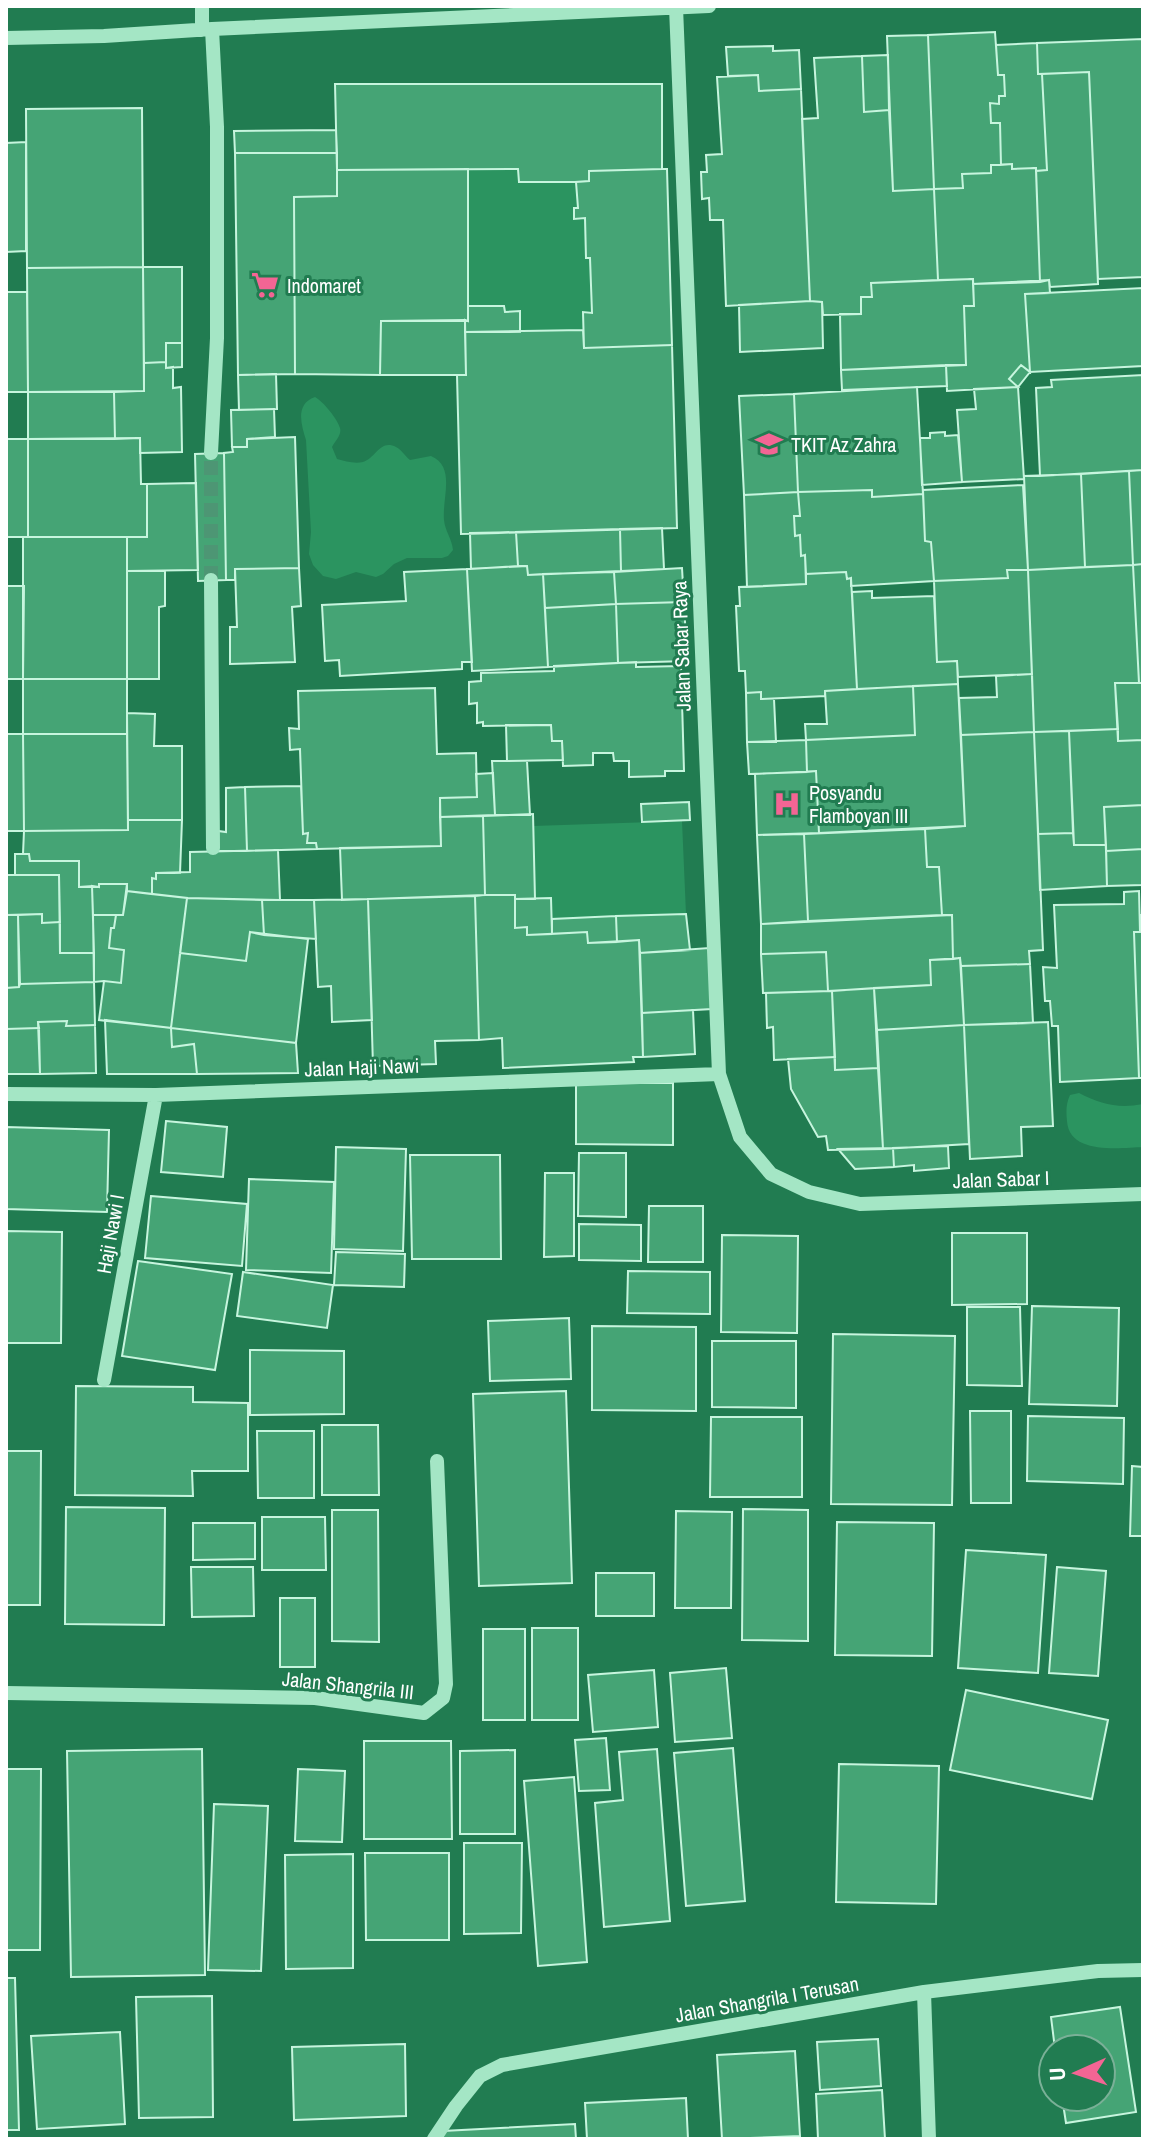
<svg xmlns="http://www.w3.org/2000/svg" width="1149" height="2145" viewBox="0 0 1149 2145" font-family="'Archivo Narrow',sans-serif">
<rect width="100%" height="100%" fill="#217c51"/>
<path fill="#2b9460" d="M468,169h50l58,13 2,26 -4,1v9h11l5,40 2,55 -9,-1v18l-63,2 -15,-20 -1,-6h-36z
M315,397c8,4 23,23 25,31 2,7 -5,13 -8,19l5,12c8,2 17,5 26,3 13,-4 17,-23 33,-15 6,3 9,9 14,13l21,-4c25,11 11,41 13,64 1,11 8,19 9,30l-5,6 -6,2h-35l-13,6 -11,10 -7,3 -20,-5 -20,7 -13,-3 -10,-11 -4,-11 2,-22 -5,-92c-5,-16 -11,-36 9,-43z
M682,821l4,93 -134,5 -2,-21 -15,1 -2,-73z
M1079,1093c22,11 39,16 64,11v43c-23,1 -74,8 -76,-26 -1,-10 -1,-17 3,-26z"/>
<path fill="#45a475" stroke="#c7f5de" stroke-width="2" d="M995,32l3,43h6l1,21h-6v8l-9,-1 1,20h9l1,42h-10v8l-29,1 1,14 -29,1 -6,-154z
M928,35l6,154 -41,2 -6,-155z
M1143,39v238l-45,2 -9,-207 -51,2 -1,-31z
M1037,43l1,31h4l5,96 -11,1v-3l-24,1v-5l-11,1 -1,-42h-9l-1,-20 9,1v-8h6l-1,-21h-6l-2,-30z
M773,46v5l26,-1 2,39 -42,2 -1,-16 -30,1 -2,-29z
M888,55l1,55 -25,2 -2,-56z
M862,56l2,56 25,-2 4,81 41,-2 4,91 -67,3 1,14h-11v17l-38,1 -1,-13 -12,-1 -8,-182 16,-1 -4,-60z
M1089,72l9,212 -48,3 -1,-7 -9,2 -4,-111 11,-1 -5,-96z
M758,75l1,16 42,-2 9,212 -84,5 -3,-86h-13l-1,-22 -7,1 -1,-27h6l-1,-17 16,-1 -5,-77z
M335,84h327v85l-73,2v10l-13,1h-57l-1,-13 -181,1z
M142,108l1,159 -116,1 -1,-159z
M336,130l1,23h-102l-1,-22z
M26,142v109l-20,1v-109z
M235,153h102v43l-43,1 1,177 -57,1z
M1012,164v5l24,-1 4,114 -67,2v-5l-35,1 -4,-91 29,-1 -1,-14 29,-1v-8z
M468,169v152h-87l-1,54 -85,-1 -1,-177 43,-1v-26z
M662,169h5l5,176 -88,3 -1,-36 9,1 -2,-55h-4l-1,-40 -11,1v-11h4l-2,-26 13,-1v-10z
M143,267h39v76h-16v19l-22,1z
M143,267l1,124 -116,1 -1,-124z
M973,279l1,27h-10l2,59 -125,5 -1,-56h21v-17h11l-1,-14z
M1049,280l1,13 -25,1 5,78 -9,-7 -12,14 9,8 -71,4 -1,-26h20l-2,-59h10l-1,-22z
M1143,288v78l-113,6 -5,-78z
M6,292h21l1,100h-22z
M810,301l12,1 1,46 -83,4 -1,-47z
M468,306h36l1,6 15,-1v21h-55v-12l3,1z
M465,320l1,55h-86l1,-54z
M583,330l1,18 88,-3 5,183 -216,6 -4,-159h9l-1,-43z
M166,343h16v24l-16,1z
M166,362v6l7,-1v21l8,-1 1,65 -42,1v-15l-25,1 -1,-47 30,-1v-28z
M946,365l1,21 -105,4 -1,-20z
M1021,365l9,7 -12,15 -9,-8z
M276,374l1,35 -38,1 -1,-35z
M1143,375v95l-103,6 -4,-88 16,-1 -1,-7z
M917,387l6,107 -51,3v-7l-74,2 -4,-98z
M1018,387l6,92 -62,3 -5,-72 19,-1 -2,-20z
M28,392h86l1,47h-87z
M794,394l4,98 -54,3 -5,-99z
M274,409l1,28 -28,2v8h-15l-1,-37z
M945,432v4l13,-1 4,47 -40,3 -2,-47h10v-5z
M295,437l4,131 -64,1v11h-9l-2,-127 9,-1 -1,-5h15v-8z
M140,438l1,46h6v53h-119v-98z
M6,439h22v98h-22z
M224,453l2,127 -28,1 -3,-127z
M1143,470v94l-10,1 -4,-94z
M1129,471l4,94 -48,2 -4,-93z
M1081,474l4,93 -57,3 -4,-94z
M196,483l2,87 -71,1v-34h20v-53z
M1023,485l5,85h-21l1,8 -74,3 -3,-39 -6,-1 -2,-51z
M872,490v7l51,-3 2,47 6,1 3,39 -83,5v-8l-4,1 -1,-7 -40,2 -1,-19 -4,1 -1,-21 -5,1 -1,-20h6l-2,-24z
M798,492l2,24h-6l1,20 5,-1 1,21 4,-1 1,29 -59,3 -3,-92z
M662,528l2,41 -43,2 -1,-42z
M620,529l1,42 -93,4 -1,-9h-9l-2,-34z
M516,532l2,34 -47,3 -1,-36z
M23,537h104v142h-104z
M1143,564v119h-4l-6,-118z
M1133,565l6,118h-24l3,46 -84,3 -6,-162z
M527,566l1,9 15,-1 5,93 -76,4 -5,-102z
M299,568l2,38 -9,1 3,55 -65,2v-37h7l-2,-58z
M682,568l2,34 -68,2 -2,-32z
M467,569l5,93h-10v7l-122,7 -1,-16 -14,1 -3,-56 84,-4 -2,-29z
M1007,570h21l4,104 -74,3 -1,-16 -20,1 -3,-81 74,-3z
M127,571h38v35l-6,1v72h-32z
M614,572l2,32 -71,4 -2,-34z
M846,572l1,7 4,-1 6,111 -32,2v5l-64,3v-7l-15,1 -1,-22h-6l-3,-65h4l-1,-19 67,-3v-10z
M6,586h18l-1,93h-17z
M872,591v7l62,-2 3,66 20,-1 1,23 -101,5 -5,-97z
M684,602l3,59 -69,2 -2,-59z
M616,604l2,59 -70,4 -3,-59z
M636,662v5l45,-1 3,105h-19v5l-36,1v-16h-15l-1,-8h-20v12l-30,1 -1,-25h-10l-1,-16 -68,1v-4l-6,1v-20l-8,1v-22l12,-1v-8l73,-2v-5z
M1032,674l2,58 -73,3 -2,-37 38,-1 -1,-21z
M23,679h104v55h-104z
M1115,683h28v57l-25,1z
M958,684l7,142 -146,7 -3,-62 -9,1 -1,-32 109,-5 -2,-49z
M913,686l2,49 -109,5 -1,-16h22l-2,-33z
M435,688l2,66 39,-1 1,44 -37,1 1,48 -124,3 -1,-6h-9l1,-10 -5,1 -3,-85 -10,1 -1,-22 10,1 -1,-38z
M761,692v7h13l2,43h-29l-1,-49z
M127,713l28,1 -1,32h28v74h-54z
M506,725h45l1,16h10l1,19 -56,1z
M1118,729v12l25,-1v65l-39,2 2,38h-32l-5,-114z
M1069,731l4,102 -35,1 -4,-102z
M1034,732l9,218 -14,1 1,13 -69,2 -1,-8 -7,1 -1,-44h-10l-3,-48h-12l-2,-38 40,-3 -4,-91z
M6,734h17l1,97h-18z
M23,734h104l1,96 -104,1z
M806,740l1,32 -58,2 -2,-32z
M492,761h35l3,54h-35z
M816,771l3,62 -62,2 -2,-61z
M493,773l2,42 -55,2v-19l37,-1 -1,-23z
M301,786l2,48 5,-1 -1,10h9l1,6 -70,2 -2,-64z
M245,787l2,64h-29v-20l8,1v-44z
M689,802l1,18 -48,2 -1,-18z
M1143,805v44l-37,2 -2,-44z
M533,814l2,85h-20v-4h-30l-2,-79z
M483,816l2,79 -143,5 -2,-52 101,-2 -1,-29z
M128,820h54l-2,53h-24v6l-4,-1v16l-25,-3v-7h-28v3h-20v-26h-49l-1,-7h-6l1,-23 104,-1z
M925,829l2,38h12l3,48 -134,6 -4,-87z
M1073,833l1,12h32l1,41 -67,4 -2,-56z
M804,834l4,87 -47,3 -4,-89z
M1143,849v36l-36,1 -1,-35z
M278,850l2,50 -93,-2 -35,-4v-16l4,1v-6l34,-1v-20z
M15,854h14l1,7h49v26l13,-1 2,67h-34l-1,-78h-44z
M6,875h53l1,47 -18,1v-9l-36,1z
M99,884h28l-4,31h-30l-1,-29 7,1z
M127,891l60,7 -16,130 -72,-8 5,-39 17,2 3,-33 -15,-2 2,-20h3l2,-13h7z
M1139,891l1,41h-6l5,146 -79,4 -2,-56h-6l-2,-25h-5l-2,-34 14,1 -3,-63 70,-1v-12z
M485,895h30v33l12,-1v8l60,-3 1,11 51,-3 4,117h-10l1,5 -131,6 -1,-30 -23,2 -4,-144z
M475,896l4,144 -44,1 1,23 -63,2 -5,-167z
M187,898l75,2 2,35 -14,-3 -4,29 -66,-8z
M551,898l1,36 -25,1v-8l-12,1v-29z
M368,899l4,121 -40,2 -1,-36 -13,1 -4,-87z
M262,900h52l2,39 -52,-4z
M42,914v9l18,-1v31h34v29l-74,2 -2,-69z
M686,914l4,36 -50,3 -1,-13 -22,2 -1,-26z
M6,915h12l1,72 -13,1z
M93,915h23l-2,13h-3l-2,20 15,2 -3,33 -17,-2 -10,1z
M952,915l1,44 -23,1 1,25 -103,6 -2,-39 -65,2v-30z
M1141,915h2v163h-4l-5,-146h6z
M616,916l1,26 -29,1 -1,-11 -35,2v-15z
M250,932l58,7 -12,104 -125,-15 9,-75 66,8z
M709,948l3,61 -70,4 -2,-60z
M826,952l2,39 -65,2 -2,-39z
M960,958l4,67 -87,5 -3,-42 57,-3 -1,-25z
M1030,964l3,59 -69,2 -3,-59z
M94,982l1,43 -29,1 1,-5 -29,1 1,6 -33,1v-41l13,-1 1,-3z
M874,988l4,80 -43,2 -3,-79z
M832,991l3,66 -61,3 -1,-33 -6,1 -1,-35z
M693,1010l2,44 -52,3 -1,-44z
M105,1020l66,8 1,19 22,-3 3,30h-90z
M67,1021l-1,5 29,-1 1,48 -56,1 -2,-52z
M1048,1022l5,104 -32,1 1,29 -52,3 -6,-134z
M964,1025l5,119 -86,5 -6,-119z
M39,1028l1,46h-34v-45z
M171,1028l125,15 2,30 -101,1 -3,-30 -22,3z
M835,1057v13l43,-2 5,81 -55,1 -2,-14 -8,1 -27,-48 -3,-30z
M576,1083h97v62l-97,-1z
M166,1121l61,6 -4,50 -62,-5z
M6,1127l103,3 -2,82 -101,-3z
M948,1146l1,22 -35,3v-6l-20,2 -1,-19z
M336,1147l70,2 -3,102 -69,-2z
M893,1148l1,19 -39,2 -17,-20z
M579,1153h47v64l-48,-1z
M410,1155h90l1,104h-89z
M545,1173h29v83l-30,1z
M249,1179l85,3 -3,91 -85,-3z
M151,1196l96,8 -5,62 -97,-8z
M649,1206h54v56h-55z
M579,1224l62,1v36l-62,-1z
M6,1231l56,1 -1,111h-55z
M952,1233h75v71l-75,1z
M722,1235l76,1 -1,97 -76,-1z
M336,1252l69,2 -1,33 -70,-2z
M138,1261l94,13 -17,96 -93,-14z
M628,1271l82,1v42l-83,-1z
M243,1272l90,13 -6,43 -90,-12z
M1032,1306l87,2 -2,98 -88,-2z
M967,1307h53l2,79 -55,-1z
M569,1318l2,61 -81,2 -2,-60z
M592,1326l104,1v84l-104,-1z
M833,1334l122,2 -3,169 -121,-1z
M712,1341h84v67l-84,-1z
M250,1350l94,1v63l-94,1z
M76,1386l117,1v15l55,1v68h-56l1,25 -118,-1z
M566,1391l6,192 -93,3 -6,-192z
M970,1411h41v92h-40z
M1028,1416l96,2 -1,66 -96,-3z
M711,1417h91v80h-92z
M322,1425h56l1,70h-57z
M257,1431h57v67h-56z
M6,1451h35l-1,154h-34z
M1132,1466l11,1v69h-13z
M66,1507l99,1 -1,117 -99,-1z
M743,1509l65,1v131l-66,-1z
M332,1510h46l1,132 -47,-1z
M676,1511l56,1 -1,96h-56z
M262,1517h63l1,53h-64z
M837,1522l97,1 -2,133 -97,-1z
M193,1523h62v36l-62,1z
M966,1550l80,5 -8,118 -80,-5z
M191,1567h62l1,49 -62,1z
M1057,1567l49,4 -8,105 -49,-3z
M596,1573h58v43h-58z
M280,1598h35v69h-35z
M532,1628h46v92h-46z
M483,1629h42v91h-42z
M726,1668l6,70 -57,4 -5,-69z
M654,1670l4,57 -65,5 -5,-57z
M966,1690l142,30 -16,79 -142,-29z
M606,1738l4,52 -31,1 -4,-51z
M364,1741h87l1,98h-88z
M733,1748l12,153 -59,5 -12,-153z
M202,1749l3,226 -134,2 -4,-226z
M657,1749l13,172 -66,6 -9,-124 28,-3 -4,-48z
M515,1750v84h-55v-83z
M839,1764l100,2 -3,138 -100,-2z
M6,1769h35l-1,181h-34z
M298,1769l47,2 -3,71 -47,-1z
M574,1777l13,185 -49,4 -14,-185z
M214,1804l54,2 -7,165 -53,-1z
M464,1843h58l-1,90 -57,1z
M365,1853h84v87h-83z
M353,1854v114l-67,1 -1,-114z
M6,1978h9l4,152h-13z
M212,1996l1,121 -74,1 -3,-121z
M1120,2007l16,105 -70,11 -4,-26h39v-48h-46l-4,-32z
M120,2032l5,92 -88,5 -6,-93z
M878,2039l3,47 -61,4 -3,-48z
M405,2044l1,72 -112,4 -2,-73z
M795,2051l5,85 -78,3 -5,-84z
M882,2090l3,49h-67l-2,-45z
M686,2098l2,41h-101l-2,-36z
M575,2124l1,15h-133v-8z"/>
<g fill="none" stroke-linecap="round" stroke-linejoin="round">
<path stroke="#4d9674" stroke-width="14" stroke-dasharray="14 7" stroke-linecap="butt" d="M211,580v-127"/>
<path stroke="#a4e6c5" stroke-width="14" d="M202,6v24
M676,7l43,1067 21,63 31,37 38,18 51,12 283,-10
M6,38l98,-2 108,-7 497,-23
M211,453l6,-115v-211l-5,-98
M211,580l2,268
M6,1094l150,1 563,-21
M104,1380l52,-285
M6,1693l309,5 109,15 19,-15 3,-14 -9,-223
M924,1992l5,147
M434,2139l22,-33 24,-30 22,-11 422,-73 174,-21 45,-1"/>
</g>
<defs>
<g id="supermarket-bare" transform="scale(2.16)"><path d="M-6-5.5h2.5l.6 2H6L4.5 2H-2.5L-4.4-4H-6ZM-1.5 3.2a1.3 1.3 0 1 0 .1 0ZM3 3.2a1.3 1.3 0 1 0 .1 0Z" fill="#f36594" stroke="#217c51" stroke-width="2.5" paint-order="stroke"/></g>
<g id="school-bare" transform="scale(2.16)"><path d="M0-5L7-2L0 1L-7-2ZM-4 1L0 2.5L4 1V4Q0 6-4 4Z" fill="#f36594" stroke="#217c51" stroke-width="2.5" paint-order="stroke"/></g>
<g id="hospital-bare" transform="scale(2.16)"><path d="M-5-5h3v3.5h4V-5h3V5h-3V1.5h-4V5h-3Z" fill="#f36594" stroke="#217c51" stroke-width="2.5" paint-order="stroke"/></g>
</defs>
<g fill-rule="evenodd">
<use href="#supermarket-bare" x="265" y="285"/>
<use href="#school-bare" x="769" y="444"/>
<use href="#hospital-bare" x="787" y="804"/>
</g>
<g text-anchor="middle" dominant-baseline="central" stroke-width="6" stroke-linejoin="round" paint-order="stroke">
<g font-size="20" fill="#fff" stroke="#217c51" text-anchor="start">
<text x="287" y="285">Indomaret</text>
<text x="791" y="444">TKIT Az Zahra</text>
<text x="809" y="792">Posyandu<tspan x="809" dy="23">Flamboyan III</tspan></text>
</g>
<g font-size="20" fill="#fff" stroke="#217c51">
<text transform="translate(681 646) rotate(-92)">Jalan Sabar Raya</text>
<text transform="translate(362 1067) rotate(-2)">Jalan Haji Nawi</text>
<text transform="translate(1001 1179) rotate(-2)">Jalan Sabar I</text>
<text transform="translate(110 1234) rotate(-80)">Haji Nawi I</text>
<text transform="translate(348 1685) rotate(6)">Jalan Shangrila III</text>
<text transform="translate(767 1999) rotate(-10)">Jalan Shangrila I Terusan</text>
</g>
</g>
<rect width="1149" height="2145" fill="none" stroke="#ffffff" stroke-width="16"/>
<g transform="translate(1077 2073) rotate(267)"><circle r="38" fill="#217c51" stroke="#7ab097" stroke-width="2"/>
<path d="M0-6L14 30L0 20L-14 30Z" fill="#f36594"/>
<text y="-12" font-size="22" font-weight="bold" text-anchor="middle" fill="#ffffff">U</text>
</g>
</svg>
